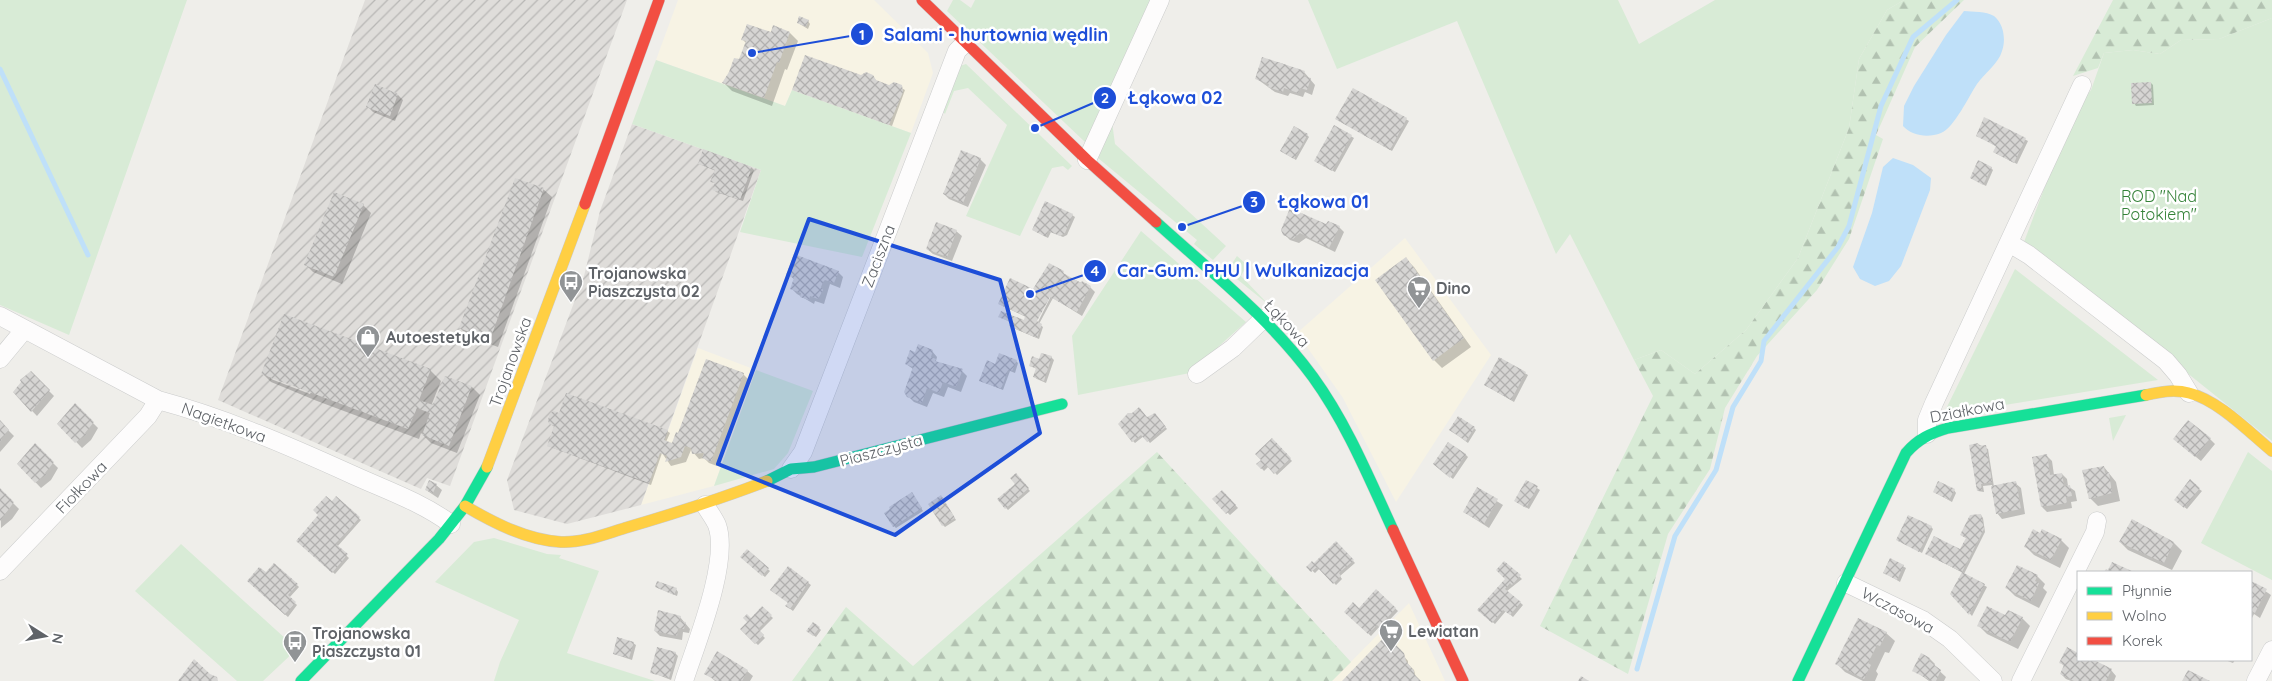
<svg xmlns="http://www.w3.org/2000/svg" width="2272" height="681" viewBox="0 0 2272 681" font-family="Quicksand,sans-serif">
<defs>
<pattern id="industrial-furrows" width="10" height="10" patternUnits="userSpaceOnUse" patternTransform="scale(1.25)"><rect width="10" height="10" fill="#dfddda"/><path d="M-1 1l2-2M0 10L10 0M9 11l2-2" fill="none" stroke="#b8b7b5"/></pattern>
<pattern id="forest-firs" width="22" height="20" patternUnits="userSpaceOnUse" patternTransform="scale(1.25)"><rect width="22" height="20" fill="#d8ebd6"/><path d="M5 1l3.5 6h-7zM16 11l3.5 6h-7z" fill="#b2c2b1"/></pattern>
<pattern id="building-cross-hatch" width="8" height="8" patternUnits="userSpaceOnUse" patternTransform="scale(1.25)"><rect width="8" height="8" fill="#d6d5d3"/><path d="M0 0l8 8M0 8l8-8" fill="none" stroke="#b1b0af"/></pattern>
</defs>
<rect width="100%" height="100%" fill="#efeeea"/>
<path fill="#f7f3e4" d="M678,0h196l54,53 5,20 -22,60 -119,-43 -7,16 -129,-46z
M1405,238l86,117 -95,147 -53,-104 -46,-65z
M698,348l58,22 -42,116 -73,19z
M1409,603l36,78h-113z"/>
<path fill="url(#industrial-furrows)" d="M365,0h262l-177,486 -23,-8 -6,11 -203,-89z
M632,124l129,46 -120,335 -74,19 -53,-14 -7,-30 77,-204 16,-65z"/>
<path fill="#d8ebd6" d="M0,0h187l-118,335 -69,-30z
M953,0h7l11,8 4,-8h177l-62,136 -5,6 -138,-131z
M1308,0h310l21,44 76,-44h189l-17,10 -28,49 -10,69 -51,130 -52,72 -51,44 -34,-24 -27,10 -64,-126 -14,20 -99,-233 -120,48z
M2272,18v423l-248,-199 48,-127 19,-25 13,-37 29,-3 27,4 21,-14 38,-1z
M656,60l129,46 7,-16 119,43 -49,124 -122,-25 21,-62 -129,-46z
M966,64l106,102 -4,4 -5,-4 -11,2 -32,68 -54,-20 41,-91 -39,-37 -14,3 -9,23 -4,-5 19,-43z
M1112,122l3,22 111,102 -13,14 -19,-16 3,-4 -99,-82z
M1141,231l105,91 -28,25 -6,13 -17,12 -117,23 -6,-59z
M1237,256l10,9 -6,11 28,29 -42,-34z
M2015,269l143,111 -215,35z
M756,370l57,21 -25,62 -14,16 -60,17z
M2126,415l-13,26 -4,-23z
M2248,452l24,19v109l-71,-37z
M494,538l53,16 14,1 -2,3 40,13 -32,82 88,28h-161l6,-19 19,-42 -84,-38 39,-40z
M181,544l116,105 -34,32h-26l-102,-90z"/>
<path fill="url(#forest-firs)" d="M1904,0h60l-49,47 -39,88 7,4 -34,100 -32,51 -60,66 -32,52 -15,61 -42,65 -40,140 -88,-48 113,-230 -19,-36 27,-10 34,24 51,-44 52,-72 51,-130 10,-69 28,-49z
M2113,0h159v18l-53,21 -38,1 -21,14 -27,-4 -29,3 -6,15 -25,8z
M1157,452l194,210 -19,19h-540l54,-74 67,59z"/>
<path fill="#bfe0f9" d="M1964,11c9,1 22,0 30,5 10,8 12,24 8,35 -3,12 -18,23 -25,33 -8,12 -23,44 -36,49 -13,5 -29,3 -38,-7l1,-20 10,-20 32,-51z
M1893,158l20,7 18,13 -1,12 -29,76 -12,15 -14,5 -15,-7 -7,-12 19,-54 11,-46z"/>
<path fill="#0003" fill-rule="evenodd" d="M808,21l2,3 -2,5 -10,-6z
M773,27l17,6 8,8 -11,29 -2,-1 -13,37 -40,-15 -8,-8 16,-22 6,-18 -4,-4 29,-5z
M1278,62l26,10 11,13 -3,10 -7,-3 -2,5 -13,-4 -2,3 -13,-4 -18,-13z
M861,76h12l4,6 12,4 5,-2 11,6 -13,36 -99,-37z
M2151,83l2,2 1,20 -18,1 -2,-3z
M376,86l22,9 5,5 -8,21 -22,-9 -5,-5z
M1353,89l56,32 -17,30 -56,-32z
M1985,119l43,22 -11,23 -20,-10 -3,-2 3,-5 -20,-12z
M1335,127l19,11 -19,34 -17,-9z
M1307,135l2,2 -13,23 -12,-7z
M980,159l6,6 -18,42 -19,-8 -5,-5z
M699,164l53,4 2,2 -11,31 -27,-9 -2,-3 2,-5 -4,-3 4,-10z
M1991,168l2,2 -7,16 -15,-8z
M543,189l9,8 -54,150 -30,-11 -8,-8z
M363,205l8,8 -29,71 -29,-12 -8,-8z
M1072,215l3,2 -8,18 -4,2 -12,-5 -3,6 -15,-8z
M1327,226l12,1 5,5 -9,20 -29,-14 -7,5 -9,-3 -6,-6z
M956,231l6,5 -10,25 -19,-7 -6,-5z
M1406,259l8,8 57,80 -29,21 -8,-8z
M838,272l5,5 -3,11 -10,-4 -6,20 -9,-3 -1,3 -17,-10 -5,-5 3,-9 -7,-6z
M1063,272l2,3 25,12 5,5 -13,24 -29,-18 -14,26 4,3 -4,12 -26,-11 -2,-2 1,-3 -12,-6 24,4 2,-4 -27,-13 35,-13zM1050,295l1,1 -16,32 -2,-2z
M932,351l5,6 -1,4 2,2 24,8 5,5 -6,16 -13,-5 -4,10 -11,-4 -6,14 -13,-5 -6,-6 5,-27 -7,-5 10,-11z
M1051,357l3,3 -8,23 -9,-4 -3,-2 3,-8 -7,-3z
M1500,359l28,16 -14,27 -29,-17z
M1016,361l2,2 -3,10 -5,-2 -7,19 -22,-9 15,-16z
M430,370l11,11 -10,25 3,1 12,-30 26,10 8,8 -23,58 -26,-10 -10,-10 -2,6 -102,-38 -46,-19 -8,-8zM271,376l40,16 -1,2 -39,-15z
M31,373l23,23 -17,20 -23,-24z
M743,374l5,5 -31,87 -8,-3 -5,-5 -5,1 -8,-9 -5,12 -15,4 -9,-13 -11,32 -103,-39 7,-19 -5,-3 10,-10 107,17 3,2 -4,9 7,2 6,-9z
M75,405l23,23 -7,12 -9,8 -23,-24z
M1157,417l10,12 -17,14 -6,-7 -9,7 -2,-2 14,-22z
M0,422l14,14 -14,16z
M1474,428l2,2 -8,13 -15,-11z
M2210,439l5,5 -14,17 -21,-17z
M1272,440l20,21 -15,14 -8,-9 -5,5 -6,-7 5,-4z
M1978,444l10,5 6,38 21,-4 6,5 4,26 -23,5 -5,-6 -5,-28 -9,1 1,6 -6,-1z
M35,445l23,23 -7,12 -10,8 -23,-24z
M1465,454l3,3 -15,22 -16,-13z
M2047,456l5,5 2,14 8,-1 5,5 1,7 7,5 2,10 -6,1 1,6 -25,4 -5,-5z
M2104,467l12,15 4,19 -22,5 -8,-8z
M1016,475l14,16 -22,19 -10,-11 18,-15z
M1526,481l14,9 -11,19 -11,-6z
M436,485l6,5 -4,8 -12,-8z
M1477,489l26,16 -14,23 -25,-16z
M2199,489l3,2 -15,18 -9,-7z
M0,490l19,19 -7,10 -11,9z
M1954,490l2,3 -4,9 -18,-10z
M1222,491l16,17 -8,7 -16,-16z
M914,496l9,15 -27,17 -2,-2z
M336,498l25,22 -24,27 12,11 -14,16 -38,-34z
M943,499l13,21 -11,7 -2,-2z
M1981,515l2,3 2,14 -21,42 23,13 -15,29 -20,-22 11,-21 -36,-19 34,-3 6,-12 -5,-4z
M2133,520l41,23 8,8 -10,19 -44,-20 -8,-8z
M1931,527l2,2 -11,24 -24,-13z
M2041,534l20,6 8,8 -9,20 -26,-13 -8,-8z
M1336,543l19,20 -15,13 2,3 -6,6 -16,-17 -5,5 -7,-6 6,-3z
M747,551l23,20 -5,6 -23,-20z
M1891,560l15,8 -6,14 -15,-9z
M1504,562l18,17 -15,12 16,14 -10,12 -7,-6 -11,13 -16,-14 27,-31z
M274,564l25,23 -10,11 8,7 -9,12 -40,-36 18,-7z
M788,568l23,17 -18,26 -4,-3z
M2037,576l8,8 -2,4 4,4 -8,16 -24,-12 -8,-8z
M2252,582l19,13 -11,23 -6,-4 -3,6z
M656,587l20,2 2,3 -1,4z
M1376,591l22,20 -16,17 -2,-2 -9,10 -26,-24 14,-2z
M762,608l11,10 -14,14 6,6 -7,7 -17,-16z
M680,617l10,12 -1,4 -6,-1 -1,8 -22,-4 -5,-5z
M2006,617l16,1 8,8 -12,23 -31,-15 -8,-8z
M1859,620l27,13 9,8 -6,12 -4,-1 -9,19 2,3 -3,7h-12l-18,-9 -8,-8z
M819,628l2,2 -5,7 -6,-4z
M1389,633l7,7 -1,6 13,15v3l6,6 2,8 3,3h-75z
M633,643l3,2 -4,15 -18,-6z
M2067,649l11,5v6h11l22,10 5,6 -2,5h-43l-5,-2 -5,-5 4,-7 -4,-4z
M675,653l3,3 -7,24 -20,-8z
M1930,659l5,5 -1,2 12,11 -2,4h-15l-15,-11z
M2225,660h10l-2,3z
M747,671l6,5 -3,5h-35l-9,-8z"/>
<g fill="none" stroke-linecap="round" stroke-linejoin="round">
<path stroke="#bfe0f9" stroke-width="5" d="M0,69l88,186
M1637,669l38,-133 41,-66 17,-63 28,-46 3,-20 74,-94 11,-21 32,-120 32,-69 44,-37"/>
</g>
<path fill="url(#building-cross-hatch)" d="M799,16l10,4 -3,7 -9,-4z
M747,24l24,8 2,-7 17,7 -11,31 -2,-1 -13,36 -42,-15 7,-11 5,-14 5,1 7,-18 -5,-1z
M805,55l56,20 5,-3 7,3 3,5 13,5 5,-3 8,3 1,7 -14,33 -97,-35z
M1262,57l43,14 -2,5 8,2 -4,12 -7,-2 -2,5 -14,-5 -1,4 -15,-5 1,-3 -14,-5z
M2151,82l1,21 -20,1 -1,-21z
M375,84l23,10 -8,22 -24,-9z
M1353,88l54,30 -17,32 -55,-31z
M1984,117l42,21 -12,25 -21,-11 3,-6 -20,-10z
M1334,125l18,10 -20,36 -18,-10z
M1294,126l14,8 -14,25 -14,-8z
M703,149l49,18 -12,33 -28,-10 3,-7 -5,-1 5,-12 -17,-6z
M961,150l20,8 -18,45 -20,-9z
M1978,160l14,7 -9,18 -13,-7z
M515,178l29,10 -54,152 -31,-12z
M334,192l30,12 -30,73 -30,-12z
M1045,201l28,13 -8,19 -5,3 -12,-5 -2,6 -14,-7z
M1290,208l36,16 2,-3 12,5 -11,22 -29,-15 -7,6 -10,-4 -2,-5z
M936,222l21,8 -10,27 -21,-8z
M794,254l45,17 -5,12 -9,-3 -2,2 -2,5 2,3 -5,9 -8,-3 -1,4 -9,-3 1,-4 -11,-4 4,-11 -8,-3z
M1406,257l58,81 -31,23 -58,-81z
M1049,263l15,8 -1,2 18,10 1,-2 9,5 -14,26 -27,-15 -13,24 5,3 -5,14 -28,-12 2,-4 -13,-5 3,-6 23,9 1,-4 -27,-12 12,-26 23,11z
M284,314l147,55 -12,31 14,5 12,-29 27,10 -23,60 -27,-11 8,-22 -13,-5 -9,21 -147,-55z
M918,344l15,6 -2,7 5,2 -1,2 28,8 -7,18 -13,-5 -4,11 -12,-5 -5,15 -15,-6 -3,-5 9,-25 -8,-3 5,-14 5,2z
M999,353l18,7 -5,11 -4,-1 -7,19 -22,-8 8,-21 8,4z
M1041,353l11,3 -8,25 -11,-4 3,-9 -7,-2 3,-10 7,3z
M1499,357l27,15 -15,28 -27,-15z
M706,359l38,14 -33,89 -9,-4 2,-5 -12,1 -1,-6 -6,-2 -4,11 -16,5 2,-6 -7,-3 -11,30 -102,-37 7,-20 -5,-2 -1,-4 2,-7 4,-2 5,2 7,-20 102,37 -4,10 8,3 4,-11 2,1z
M31,371l19,19 -19,22 -18,-20 8,-10 -1,-2z
M75,403l19,19 -9,11 2,1 -12,9 -18,-19z
M1139,407l8,10 8,-4 11,14 -19,15 -6,-7 -9,7 -14,-18 10,-11h4z
M1458,416l17,11 -9,14 -17,-11z
M0,420l9,10 -8,9 1,1 -2,2z
M2188,420l23,18 -16,19 -22,-18z
M1272,438l19,20 -17,16 -8,-9 -5,4 -5,-5 5,-4 -6,-6z
M1448,442l18,12 -16,24 -17,-14z
M35,443l19,19 -9,11 2,1 -12,9 -18,-19z
M1978,443l1,3 7,-1 6,37 -11,2 1,6 -5,1 -8,-46z
M2047,454l3,21 12,-2 2,13 6,-1 2,11 -6,1 1,6 -26,4 -9,-50z
M2104,466l1,7 4,-1 3,21 -23,6 -7,-29z
M1016,473l13,15 -24,21 -8,-10 18,-15 -5,-6z
M2190,479l10,9 -16,20 -10,-8z
M429,480l8,4 -4,9 -8,-3z
M1526,480l12,6 -12,22 -12,-7z
M1938,481l17,8 -6,11 -16,-8z
M2016,481l5,28 -25,5 -5,-28z
M1477,487l21,12 -14,25 -21,-12z
M0,488l14,14 -14,19z
M1222,490l14,15 -10,9 -14,-15z
M912,492l10,16 -29,19 -9,-14 6,-4 -1,-2z
M941,495l14,23 -13,8 -14,-22z
M326,496l6,5 4,-5 24,21 -24,27 12,10 -16,19 -36,-32 22,-26 -5,-5z
M1981,514l3,15 -22,43 -37,-18 9,-18 26,13 6,-11 -6,-3 10,-20z
M1908,515l24,11 -13,26 -23,-12z
M2132,519l42,23 -10,21 -45,-21z
M2033,529l7,4 2,-4 20,10 -11,21 -27,-13z
M1336,541l18,19 -15,13 2,3 -8,8 -16,-17 -6,5 -5,-5 6,-6 2,2z
M747,549l22,19 -7,8 -22,-19z
M1890,558l14,7 -7,15 -14,-7z
M1504,561l17,14 -9,10 -2,-2 -5,6 16,13 -11,13 -7,-5 -11,13 -15,-13 28,-31 -9,-9z
M2112,562l22,10h-30l2,-3 2,1z
M274,563l24,21 -10,11 8,7 -11,13 -38,-34 12,-14 7,5z
M2017,565l21,10 -3,6 4,2 -8,18 -26,-13z
M788,566l21,16 -19,27 -5,-3 3,-3 -18,-13z
M1962,572l23,12 -16,31 -19,-21z
M657,581l20,7 -3,7 -19,-8z
M2251,581l16,8 -12,24 -4,-2z
M1376,589l20,19 -17,19 -2,-2 -9,9 -24,-22 9,-10 6,6z
M762,606l10,9 -14,14 6,6 -9,9 -15,-15 7,-7 -4,-4 4,-4 4,4z
M1987,606l18,9 3,-5 15,7 -13,25 -33,-16z
M658,610l23,6 -1,5 6,1 -2,7 -6,-1 -1,8 -23,-5z
M1858,618l29,14 -7,14 -3,-1 -9,18 3,2 -7,14 -29,-15z
M813,622l7,5 -7,9 -7,-5z
M1389,632l5,4 -1,6 11,11 2,8 8,10v3l7,7h-79z
M617,637l17,5 -5,16 -16,-4z
M657,647l19,5 -7,26 -19,-5z
M2067,647l11,6v7h16l18,9 -6,12h-32l-14,-7 4,-9 -5,-2z
M717,651l31,19 -6,11h-25l-13,-7z
M1921,653l9,5 -1,3 12,9 -5,11h-4l-20,-10z
M194,659l16,15 7,3 1,4h-40z
M2188,670l22,11h-28z
M1581,676l8,5h-11z"/>
<g fill="none" stroke-linecap="round" stroke-linejoin="round">
<g stroke="#cbcccc" stroke-width="19">
<path id="street" d="M1087,160l73,-160
M2009,243l20,12 137,106 12,14 11,18
M0,316l158,84c67,18 131,46 195,75 33,15 68,27 98,49
M0,359l24,-29
M1197,374l36,-26 30,-29
M1927,434v-14l7,-17 148,-318
M791,469l12,-17 154,-401 8,-8
M0,571l148,-155 10,-16
M1846,583l77,37 27,19 43,42
M684,681c12,-37 46,-120 33,-156 -3,-7 -8,-13 -12,-20
M2021,681l74,-149 2,-11
M2256,681l16,-31"/>
</g>
<g stroke="#cacacb" stroke-width="12">
<path id="fast" d="M1156,222c54,49 114,96 157,155 34,47 56,101 80,153
M767,481l24,-12 23,-2 248,-63
M301,681l138,-142 26,-33 22,-39
M1798,681l108,-228c12,-14 25,-20 42,-25l198,-33"/>
</g>
<g stroke="#cacacb" stroke-width="12">
<path id="slow" d="M2146,395c14,-3 28,-6 43,-2 29,7 60,39 83,58
M487,467l98,-263
M465,506c29,17 62,34 96,36 22,1 44,-8 64,-14 48,-14 95,-29 142,-47"/>
</g>
<g stroke="#cacacb" stroke-width="12">
<path id="jam" d="M922,0l165,160 69,62
M585,204l74,-204
M1393,530l70,151"/>
</g>
<use href="#street" stroke="#fdfcfc" stroke-width="18"/>
<use href="#fast" stroke="#16e098" stroke-width="11"/>
<use href="#slow" stroke="#ffcf43" stroke-width="11"/>
<use href="#jam" stroke="#f24e42" stroke-width="11"/>
</g>
<path fill="#1d4ed8" fill-opacity="0.2" stroke="#1d4ed8" stroke-width="4" stroke-linejoin="round" d="M809,219l191,61 40,153 -145,102 -177,-71z"/>
<defs>
<g id="bus-pin" transform="scale(1.25)"><path d="M0 17L-7.5 6A9.5 9.5 0 1 1 7.5 6Z" fill="#919496" stroke="#fff"/><path d="M-5-6H5V4H4V6H2V4H-2V6H-4V4H-5ZM-3.5-4V0h7V-4ZM-3.5 1.2v1.5H-2V1.2ZM2 1.2v1.5H3.5V1.2Z" fill="#fff"/></g>
<g id="supermarket-pin" transform="scale(1.25)"><path d="M0 17L-7.5 6A9.5 9.5 0 1 1 7.5 6Z" fill="#919496" stroke="#fff"/><path d="M-6-5.5h2.5l.6 2H6L4.5 2H-2.5L-4.4-4H-6ZM-1.5 3.2a1.3 1.3 0 1 0 .1 0ZM3 3.2a1.3 1.3 0 1 0 .1 0Z" fill="#fff"/></g>
<g id="shop-pin" transform="scale(1.25)"><path d="M0 17L-7.5 6A9.5 9.5 0 1 1 7.5 6Z" fill="#919496" stroke="#fff"/><path d="M-5-2.5h2.3a2.7 3.5 0 0 1 5.4 0H5L5.5 6h-11ZM-1.5-2.5h3a1.5 2.3 0 0 0-3 0Z" fill="#fff"/></g>
</defs>
<g fill-rule="evenodd">
<use href="#bus-pin" x="571" y="282"/>
<use href="#supermarket-pin" x="1419" y="288"/>
<use href="#shop-pin" x="368" y="337"/>
<use href="#supermarket-pin" x="1391" y="631"/>
<use href="#bus-pin" x="295" y="642"/>
</g>
<g text-anchor="middle" dominant-baseline="central" stroke-width="5" stroke-linejoin="round" paint-order="stroke">
<g font-size="16" fill="#348238" stroke="#fff">
<text x="2159" y="196">ROD "Nad<tspan x="2159" dy="18">Potokiem"</tspan></text>
</g>
<g font-size="16" fill="#5f6368" stroke="#fff">
<text transform="translate(878 256) rotate(-69)">Zaciszna</text>
<text transform="translate(1287 323) rotate(47)">Łąkowa</text>
<text transform="translate(510 362) rotate(-70)">Trojanowska</text>
<text transform="translate(1967 410) rotate(-11)">Działkowa</text>
<text transform="translate(224 422) rotate(20)">Nagietkowa</text>
<text transform="translate(881 450) rotate(-15)">Piaszczysta</text>
<text transform="translate(81 487) rotate(-46)">Fiołkowa</text>
<text transform="translate(1898 610) rotate(28)">Wczasowa</text>
</g>
<g font-size="16" font-weight="bold" fill="#5f6368" stroke="#fff" text-anchor="start">
<text x="588" y="273">Trojanowska<tspan x="588" dy="18">Piaszczysta 02</tspan></text>
<text x="1436" y="288">Dino</text>
<text x="386" y="337">Autoestetyka</text>
<text x="1408" y="631">Lewiatan</text>
<text x="312" y="633">Trojanowska<tspan x="312" dy="18">Piaszczysta 01</tspan></text>
</g>
</g>
<path fill="none" stroke="#1d4ed8" stroke-width="2" d="M752 53L862 34M1035 128L1105 98M1182 227L1254 202M1030 294L1095 271"/>
<g fill="#1d4ed8" stroke="#fff" stroke-width="2">
<circle cx="752" cy="53" r="5"/>
<circle cx="1035" cy="128" r="5"/>
<circle cx="1182" cy="227" r="5"/>
<circle cx="1030" cy="294" r="5"/>
<circle cx="862" cy="34" r="12"/>
<circle cx="1105" cy="98" r="12"/>
<circle cx="1254" cy="202" r="12"/>
<circle cx="1095" cy="271" r="12"/>
</g>
<g font-size="15" text-anchor="middle" font-weight="bold" fill="#fff">
<text x="862" y="40">1</text>
<text x="1105" y="103">2</text>
<text x="1254" y="207">3</text>
<text x="1095" y="276">4</text>
</g>
<g font-size="18" text-anchor="middle" font-weight="bold" fill="#1d4ed8" stroke="#fff" stroke-width="5" stroke-linejoin="round" paint-order="stroke">
<text x="996" y="41">Salami - hurtownia wędlin</text>
<text x="1175" y="104">Łąkowa 02</text>
<text x="1323" y="208">Łąkowa 01</text>
<text x="1243" y="277">Car-Gum. PHU | Wulkanizacja</text>
</g>
<rect x="2077" y="571" width="175" height="90" fill="#ffffff" stroke="#bfc1c3"/>
<rect x="2087" y="587" width="25" height="8" fill="#16e098" stroke="#bfc1c3"/>
<text x="2122" y="596" font-size="15" fill="#5f6368">Płynnie</text>
<rect x="2087" y="612" width="25" height="8" fill="#ffcf43" stroke="#bfc1c3"/>
<text x="2122" y="621" font-size="15" fill="#5f6368">Wolno</text>
<rect x="2087" y="637" width="25" height="8" fill="#f24e42" stroke="#bfc1c3"/>
<text x="2122" y="646" font-size="15" fill="#5f6368">Korek</text>
<g transform="translate(45 636) rotate(101)" stroke="#ffffff" stroke-width="4" paint-order="stroke">
<path d="M0-4L9 19L0 12L-9 19Z" fill="#5f6368"/>
<text y="-8" font-size="14" font-weight="bold" text-anchor="middle" fill="#5f6368">N</text>
</g>
</svg>
